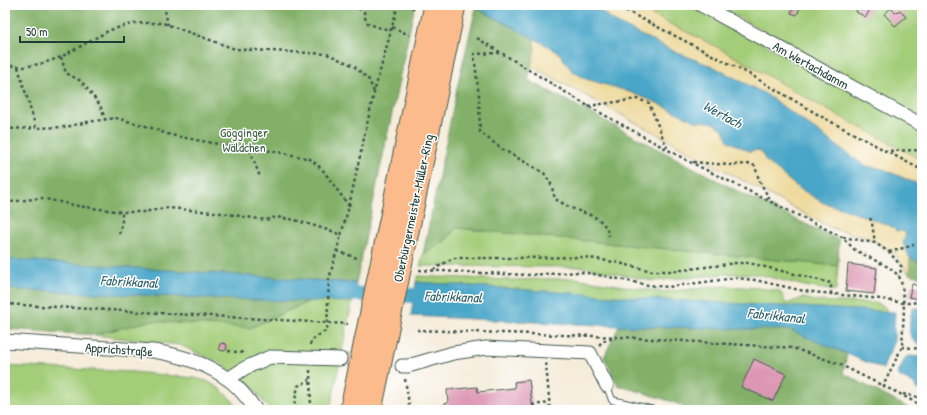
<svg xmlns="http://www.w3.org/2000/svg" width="927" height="415" viewBox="0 0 927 415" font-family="'Patrick Hand',sans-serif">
<rect width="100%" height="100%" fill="#fff"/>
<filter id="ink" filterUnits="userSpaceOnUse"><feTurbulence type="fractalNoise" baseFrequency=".025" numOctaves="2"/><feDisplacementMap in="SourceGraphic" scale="8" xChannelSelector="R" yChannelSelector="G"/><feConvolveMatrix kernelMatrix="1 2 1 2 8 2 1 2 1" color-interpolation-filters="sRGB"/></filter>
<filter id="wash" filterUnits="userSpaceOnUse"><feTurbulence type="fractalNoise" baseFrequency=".012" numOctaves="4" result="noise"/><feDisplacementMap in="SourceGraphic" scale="16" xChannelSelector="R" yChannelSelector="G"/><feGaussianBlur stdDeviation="0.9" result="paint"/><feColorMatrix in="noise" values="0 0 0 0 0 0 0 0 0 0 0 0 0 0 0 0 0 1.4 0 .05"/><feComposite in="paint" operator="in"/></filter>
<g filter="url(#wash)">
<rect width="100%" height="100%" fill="#f5ecda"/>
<path fill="#a3cd78" stroke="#618556" d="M632,5h60l230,125v30l-96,-51 -107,-61z
M716,5h206v113l-19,-10z
M456,228l382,38 -2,25 -31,-5 -48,-12h-33l-72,7 -67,-14 -165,-1 3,-12 21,-12z
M418,276l94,4 63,-2 86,14 64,-6 33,2 22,3c3,4 3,9 6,13l17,-6 13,3 17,1 43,1 9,4 2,5 -217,-12 -254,-18z
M312,300l40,2 -22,108h-60l-21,-27 -27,-19 -42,-19 -87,-10 57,-14 100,7z
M5,366l128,6 61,6 13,3 13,8 22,21h-237z"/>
<path fill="#82b068" stroke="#50764e" d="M5,5h410l-59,278 -351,-24z
M476,8l58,30 1,12 -7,30 219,116 92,44 -1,26 -382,-38 -12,14 -21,12 36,-175z
M910,258l12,5v14l-13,-3z
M5,289l246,11h61l-62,28 -100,-7 -57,14 -88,-6z
M619,326l171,4 57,24 -4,19 69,37h-223l-13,-7 -58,-18 -14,-28z"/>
<path fill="#eeda9e" stroke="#868c69" d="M593,5h39l87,43 107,61 96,51v26l-39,-17 -18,-3 -98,-71 -53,-28 -41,-16 -58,-29z
M534,38l16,9 10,7 12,17 81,30 42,20 17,1 12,8 25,21 10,-1 4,4 2,6 31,26 26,16 25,8 44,16 5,5h8l2,3 -1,13 5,11 -1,16 -15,-21 -24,-14 -41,-12 -298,-161 4,-16z"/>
<path fill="#4aa6c8" stroke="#34727e" d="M471,5h122l22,17 58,29 41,16 53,28 98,71 18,3 39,17v77l-12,-5 -7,-15 3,-9 -2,-3h-8l-5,-5 -44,-16 -25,-8 -26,-16 -31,-26 -2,-6 -4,-4 -10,1 -21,-10 -4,-11 -12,-8 -17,-1 -42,-20 -26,-10 -41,-12 -14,-8 -12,-17 -10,-7z
M5,259l351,24 -4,19 -101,-2 -246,-11z
M416,282l254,18 225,12 -1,15 -2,1 2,1v14l-3,1 2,2 -5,10h-2l1,2 -4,11 -93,-39 -171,-4 -208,-10z
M912,308h10v38c-18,-6 -12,-23 -10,-38z
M909,356l13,1v35l-7,-4 1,-3 -19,-10 8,-17z"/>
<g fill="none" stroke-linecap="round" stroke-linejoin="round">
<path stroke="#4aa6c8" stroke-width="15" d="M334,292l20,2 81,2"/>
</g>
<g id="blocks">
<path fill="#dd97b4" d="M783,5h18l-4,10 -6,-2 2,-4z
M859,5h13l-6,12 -10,-5z
M891,8l4,5 5,-3 6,7 -11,9 -11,-12z
M848,264l29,4 -3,26 -28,-3z
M912,284l10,3v8h-2l-1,4 -10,-2z
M219 347a4 4 0 1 1 8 0a4 4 0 1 1-8 0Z
M754,359l32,15 -13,27 -32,-14z
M529,380l4,30h-88l-1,-6 4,-1 -1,-13 30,-3 1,5 37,-4 -1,-6z"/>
</g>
</g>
<g filter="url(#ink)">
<use href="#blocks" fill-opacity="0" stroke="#3f574d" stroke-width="1"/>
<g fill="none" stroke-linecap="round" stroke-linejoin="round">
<path stroke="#cac9b9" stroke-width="13" stroke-dasharray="13 6" stroke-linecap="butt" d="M340,359l62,7"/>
<g stroke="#3f574d" stroke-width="8">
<path id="service" d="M607,386l5,14 42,10"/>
</g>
<g stroke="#3f574d" stroke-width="15">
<path id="minor" d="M701,5l221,120
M5,341l148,10c26,4 55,13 76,29 11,8 19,19 27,30
M402,366h6l45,-13 33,-5 104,5 17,33
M228,379l17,-11 25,-11 70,2"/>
</g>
<path stroke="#3f574d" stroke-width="2.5" stroke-dasharray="3 3" stroke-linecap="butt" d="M164,5l4,20
M353,5l11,7 2,10 11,5 14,3
M406,5l9,4
M615,5l134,69 75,44 98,52
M392,27l17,8
M477,38l111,68 102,56 152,75 13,13 35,18 9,8 3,9 2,24 -2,38 -19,39
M500,53l-26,1 5,42 1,36 22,17 42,24 7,11 4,15c6,3 13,8 19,10 19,8 29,7 35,27
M61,57l5,16 15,8 19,24 5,14
M5,65l19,2 20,-4 17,-6 49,-27 25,-7h28l72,26 92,5 27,12 15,14 5,12
M18,67l18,61 30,-1 21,-5 29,-4 33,9 21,8 80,15 24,1 36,8 12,10 27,37
M588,106l49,-7 12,4 18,45
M5,129l31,-1
M250,150l10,27
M884,151l38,-1
M693,162l37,3 21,-1 4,2 4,14 12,22
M5,202h5l31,-4 37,8 44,6h21l24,-4 47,4 52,8 11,-3 18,3 40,12 6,4
M870,218l2,5 3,20
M119,234l3,-11v-11
M843,237l32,6 14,9 13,15 -3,9
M337,251l20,7
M889,252l25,-7
M419,270l108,5 53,-3 14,2 54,11 20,2 67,-9 20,2 49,11 77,8 23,4h8l10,-2
M433,270l20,-12h58l73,-1 35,6 33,8h23l61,-8h13l82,20v11
M5,304l343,20
M417,330l204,7 172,11 46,16 26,13 35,17 22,12
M310,345c2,-7 11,-11 17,-15l2,-51 20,-73 25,-113 24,-88
M599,345l4,-4 13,-3
M902,347l20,2
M228,351l18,2
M546,363l4,47
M310,370l1,40
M405,379l4,25 -2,6
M903,394l19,4
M532,405l17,-2
M293,410l5,-24 12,-6"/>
<use href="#service" stroke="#fff" stroke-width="6"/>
<use href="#minor" stroke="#fff" stroke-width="13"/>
<g stroke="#3f574d" stroke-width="23" stroke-linecap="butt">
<path id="trunk-bridge" d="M351,408l84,-403
M371,410l84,-405"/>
</g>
<use href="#trunk-bridge" stroke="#fbbb8c" stroke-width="21"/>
</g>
</g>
<g text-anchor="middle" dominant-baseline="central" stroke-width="3" stroke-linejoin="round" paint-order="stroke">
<g font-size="13" fill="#1f3d34" stroke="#fff">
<text transform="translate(811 65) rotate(29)">Am Wertachdamm</text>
<text transform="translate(413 208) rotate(-78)">Oberbürgermeister-Müller-Ring</text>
<text transform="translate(119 349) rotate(4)">Apprichstraße</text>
</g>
<g font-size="13" fill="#406145" stroke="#fff">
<text x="244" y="132">Gögginger<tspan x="244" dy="15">Wäldchen</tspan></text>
</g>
<g font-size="14" font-style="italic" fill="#2e6268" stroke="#fff">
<text transform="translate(723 114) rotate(29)">Wertach</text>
<text transform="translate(129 281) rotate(3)">Fabrikkanal</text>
<text transform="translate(453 296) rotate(2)">Fabrikkanal</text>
<text transform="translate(776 315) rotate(6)">Fabrikkanal</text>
</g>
</g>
<rect width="927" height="415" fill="none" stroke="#fff" stroke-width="20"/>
<path d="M20 36v6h104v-6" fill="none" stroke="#1f3d34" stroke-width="2"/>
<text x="26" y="36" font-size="12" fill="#1f3d34" stroke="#ffffff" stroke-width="3" paint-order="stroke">50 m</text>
</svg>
